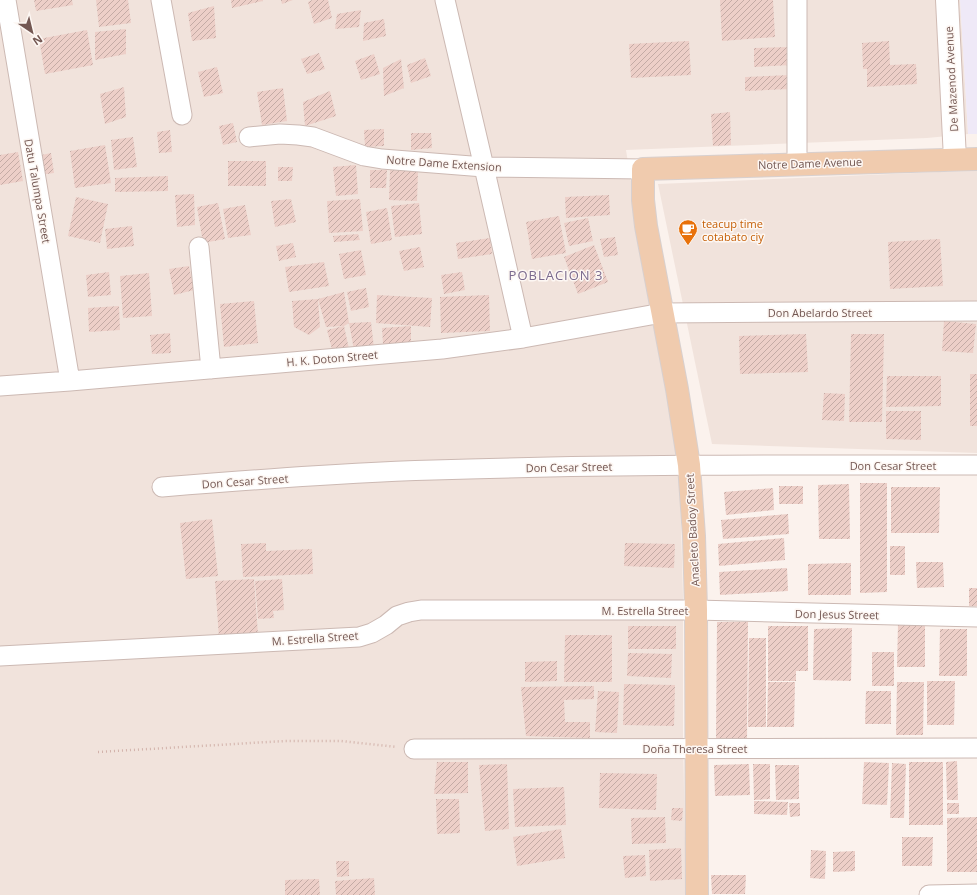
<svg xmlns="http://www.w3.org/2000/svg" width="977" height="895" viewBox="0 0 977 895" font-family="'Open Sans',sans-serif">
<defs>
<pattern id="building-hatch" width="6" height="6" patternUnits="userSpaceOnUse"><rect width="6" height="6" fill="#edcfc8"/><path d="M-1 1l2-2M0 6l6-6M5 7l2-2" fill="none" stroke="#c4aba5"/></pattern>
</defs>
<rect width="100%" height="100%" fill="#fbf2ed"/>
<path fill="#f1e3dc" d="M0,0h960l8,134 -41,4 -301,12 24,152 29,151 4,143v142l3,157h-686z
M977,171v282l-265,-9 -54,-260 281,-12z"/>
<path fill="#efe9f7" d="M960,0h17v134h-9z"/>
<path fill="url(#building-hatch)" d="M34,0h38l1,5 -37,6z
M96,0h32l3,23 -32,4z
M231,0h32v1l-31,7z
M281,0h12l-11,4z
M312,0h16l4,18 -18,6 -6,-22z
M720,0h53l2,37 -53,4z
M214,6l2,32 -24,3 -4,-28z
M361,10l-2,17 -24,2 2,-15z
M384,19l2,17 -23,5 1,-18z
M126,29v25l-31,6v-28z
M87,30l6,35 -48,9 -6,-35z
M689,41l2,34 -60,3 -2,-34z
M889,41l1,24 26,-1 1,20 -50,3v-18h-4l-1,-26z
M791,47l1,18 -38,2v-19z
M319,53l6,16 -18,5 -6,-15z
M374,54l6,20 -19,6 -6,-19z
M425,58l6,18 -20,7 -4,-18z
M401,59l3,29 -20,8 -1,-28z
M217,67l6,26 -19,4 -6,-25z
M790,75v14l-45,2v-14z
M124,87l2,30 -21,7 -5,-30z
M283,88l4,33 -25,4 -5,-33z
M330,91l6,25 -31,10 -2,-24z
M730,112l1,33 -18,1 -2,-32z
M233,123l4,19 -14,3 -4,-19z
M384,129v17l-19,1 -1,-17z
M170,130l2,22 -13,1 -2,-21z
M411,133h20l1,15 -21,2z
M133,137l4,30 -23,3 -3,-30z
M105,145l6,38 -36,5 -5,-37z
M18,152l5,29 -23,4v-30z
M51,153l3,20 -14,2 -3,-19z
M228,161h38v25h-38z
M356,165l2,29 -22,2 -3,-29z
M278,167h15l-1,14h-14z
M370,170h17l-1,18h-16z
M390,170l28,1 -1,30 -28,-1z
M168,176v15l-53,1v-14z
M194,194l1,31 -18,2 -2,-32z
M609,195l1,20 -44,3 -1,-21z
M76,197l32,7 -8,39 -32,-7z
M291,199l5,23 -21,5 -4,-26z
M360,199l3,32 -34,2 -2,-32z
M218,203l7,36 -22,4 -6,-36z
M419,203l3,31 -27,3 -4,-31z
M245,205l6,30 -23,3 -5,-29z
M387,208l5,32 -21,4 -5,-32z
M559,216l7,37 -34,6 -6,-37z
M588,218l5,23 -24,5 -5,-23z
M132,226l2,20 -27,3 -2,-20z
M358,234l2,6 -26,2 -1,-6z
M615,237l3,18 -14,2 -4,-18z
M490,238l2,16 -34,5 -2,-16z
M940,239l3,47 -53,3 -2,-47z
M293,243l3,14 -17,4 -3,-15z
M594,245l14,37 -30,12 -14,-37z
M420,247l4,20 -20,4 -5,-20z
M361,250l5,25 -22,4 -5,-25z
M324,262l5,24 -40,6 -4,-25z
M189,266l5,24 -20,5 -5,-26z
M109,272l2,23 -23,2 -2,-22z
M462,272l3,18 -21,4 -3,-19z
M149,273l3,43 -29,2 -3,-42z
M366,288l3,19 -18,4 -4,-19z
M344,292l5,31 -5,3 -18,1 -8,-28z
M377,295l55,3 -2,29 -54,-4z
M489,295l1,36 -49,2 -1,-36z
M318,299l2,28 -11,8 -15,-8 -2,-26z
M254,301l4,42 -34,4 -4,-43z
M119,306l1,24 -31,2 -1,-24z
M944,321l32,3 -3,29 -31,-2z
M371,322l3,26 -20,2 -5,-27z
M344,326l5,23 -16,4 -6,-23z
M411,326v17l-28,1 -1,-16z
M170,333l1,20 -19,1 -2,-19z
M806,334l2,38 -68,2 -1,-38z
M851,334h33l-2,88h-33z
M970,374h7v52h-7z
M887,376h54v30l-55,1z
M824,393l21,1 -1,27 -22,-1z
M886,411h35v29l-35,-1z
M860,483h27v109l-27,1z
M849,484l1,55h-31l-1,-54z
M779,486h24v18h-24z
M891,487h49l-1,46h-48z
M773,488l1,22 -48,5 -2,-23z
M788,514l1,20 -66,5 -2,-19z
M212,519l6,57 -32,3 -6,-56z
M784,538l1,22 -66,6 -1,-22z
M266,543v8l46,-2 1,25 -70,3 -2,-33z
M625,543l50,1 -1,24 -50,-2z
M890,546h15v29h-15z
M916,562h27l1,25 -27,1z
M851,563v32h-43v-31z
M787,568l1,23 -68,4 -1,-23z
M254,579l4,56 -39,3 -4,-57z
M282,579l2,31 -11,1 1,7 -16,1 -3,-38z
M969,588h8v18h-8z
M717,622h31l-1,119 -31,-1z
M898,624l27,1v42h-28z
M628,626h48v23h-48z
M768,626h40v45h-12v10h-28z
M852,628l-1,53 -38,-1 1,-51z
M940,629h27v47h-28z
M565,635h47v47h-48z
M749,638h17v89h-18z
M872,652h22v34h-22z
M628,653l44,1 -1,24 -44,-2z
M557,661v20l-32,1v-20z
M927,681h28l-1,44h-27z
M768,682h27l-1,45h-27z
M897,682h27l-1,53h-27z
M624,684l51,1 -1,41 -51,-1z
M594,686v13l-30,1 1,22h25v16l-64,-2 -5,-49z
M598,691l21,1 -2,41 -22,-1z
M866,691h25v33h-26z
M957,761l1,39h-11l-1,-38z
M437,762h31v31l-34,1z
M864,762l25,1 -2,42 -25,-1z
M909,762h34v63h-34z
M892,763l14,1 -2,54h-14z
M507,764l2,65 -24,2 -6,-66z
M749,764l1,31 -35,1 -1,-31z
M753,764h17v35l-16,1z
M775,765h24v34l-23,1z
M600,773l57,1 -1,36 -57,-2z
M564,787l2,38 -51,2 -2,-38z
M436,799h23l1,34 -23,1z
M754,801l34,1 -1,13 -33,-1z
M789,803h11v13l-10,1z
M947,803h12v11h-12z
M672,808h11l-1,13 -11,-1z
M665,817l1,26 -34,1 -1,-26z
M977,817v55h-30v-54z
M561,829l4,29 -48,8 -4,-29z
M902,837h31l-1,29h-30z
M681,848l1,31 -32,2 -1,-31z
M811,850l15,1 -1,28 -15,-1z
M855,851v20l-22,1v-20z
M645,855l1,21 -21,2 -2,-22z
M336,861h13v15l-12,1z
M711,875h35l-1,19h-33z
M374,878l1,17h-39l-1,-14z
M319,879l1,16h-35v-15z"/>
<g fill="none" stroke-linecap="round" stroke-linejoin="round">
<g stroke="#ccb9b3" stroke-width="21">
<path id="street" d="M6,0l64,381
M161,0l21,115
M445,0l39,167 39,171
M797,0v164
M249,137l31,-3 18,1 15,2 51,19 18,3 102,8 159,2
M199,247l12,122
M0,386l70,-5 372,-32 81,-11 139,-25 315,-2
M162,487c102,-8 204,-16 307,-18 169,-5 338,-4 508,-4
M0,656l359,-19 13,-4 14,-8 11,-9 12,-4 12,-2h275l281,7
M414,749l563,-1
M929,895l48,-1"/>
</g>
<g stroke="#d0bbb4" stroke-width="24">
<path id="secondary" d="M947,0l8,159"/>
</g>
<g stroke="#d8d0cf" stroke-width="24">
<path id="primary" d="M697,895l-1,-285 -2,-74 -5,-71 -12,-76 -31,-163 -3,-26v-31l334,-10"/>
</g>
<path stroke="#d2b2aa" stroke-width="2.5" stroke-dasharray="1 3" stroke-linecap="butt" d="M98,752l187,-11h56l56,6"/>
<use href="#street" stroke="#fff" stroke-width="19"/>
<use href="#secondary" stroke="#fff" stroke-width="22"/>
<use href="#primary" stroke="#f0cbae" stroke-width="22"/>
</g>
<defs>
<g id="cafe-pin" transform="scale(1)"><path d="M0 17L-7.5 6A9.5 9.5 0 1 1 7.5 6Z" fill="#e8710a" stroke="#fdf7f3"/><path d="M-5.5-4.5H6V0H3Q3 3.5 0 3.5H-2.5Q-5.5 3.5-5.5 0ZM3-3.2v2h1.7v-2ZM-6 4.5H4V6H-6Z" fill="#fff"/></g>
</defs>
<g fill-rule="evenodd">
<use href="#cafe-pin" x="688" y="229"/>
</g>
<g text-anchor="middle" dominant-baseline="central" stroke-width="3" stroke-linejoin="round" paint-order="stroke">
<g font-size="11" fill="#735752" stroke="#fdf7f3">
<text transform="translate(951 79) rotate(-93)">De Mazenod Avenue</text>
<text transform="translate(444 163) rotate(4)">Notre Dame Extension</text>
<text transform="translate(810 163) rotate(-2)">Notre Dame Avenue</text>
<text transform="translate(38 191) rotate(80)">Datu Talumpa Street</text>
<text x="820" y="312">Don Abelardo Street</text>
<text transform="translate(332 358) rotate(-5)">H. K. Doton Street</text>
<text x="893" y="465">Don Cesar Street</text>
<text transform="translate(569 467) rotate(-1)">Don Cesar Street</text>
<text transform="translate(245 481) rotate(-4)">Don Cesar Street</text>
<text transform="translate(692 530) rotate(-93)">Anacleto Badoy Street</text>
<text x="645" y="610">M. Estrella Street</text>
<text transform="translate(837 614) rotate(1)">Don Jesus Street</text>
<text transform="translate(315 638) rotate(-4)">M. Estrella Street</text>
<text x="695" y="748">Doña Theresa Street</text>
</g>
<g font-size="11" fill="#c56008" stroke="#fdf7f3" text-anchor="start">
<text x="702" y="223">teacup time<tspan x="702" dy="13">cotabato ciy</tspan></text>
</g>
<g font-size="13" letter-spacing="1" fill="#7b6a8e" stroke="#fdf7f3">
<text x="556" y="275">POBLACION 3</text>
</g>
</g>
<g transform="translate(32 32) rotate(145)" stroke="#fdf7f3" stroke-width="3" paint-order="stroke">
<path d="M0-3L7 15L0 10L-7 15Z" fill="#735752"/>
<text y="-6" font-size="11" font-weight="bold" text-anchor="middle" fill="#735752">N</text>
</g>
</svg>
